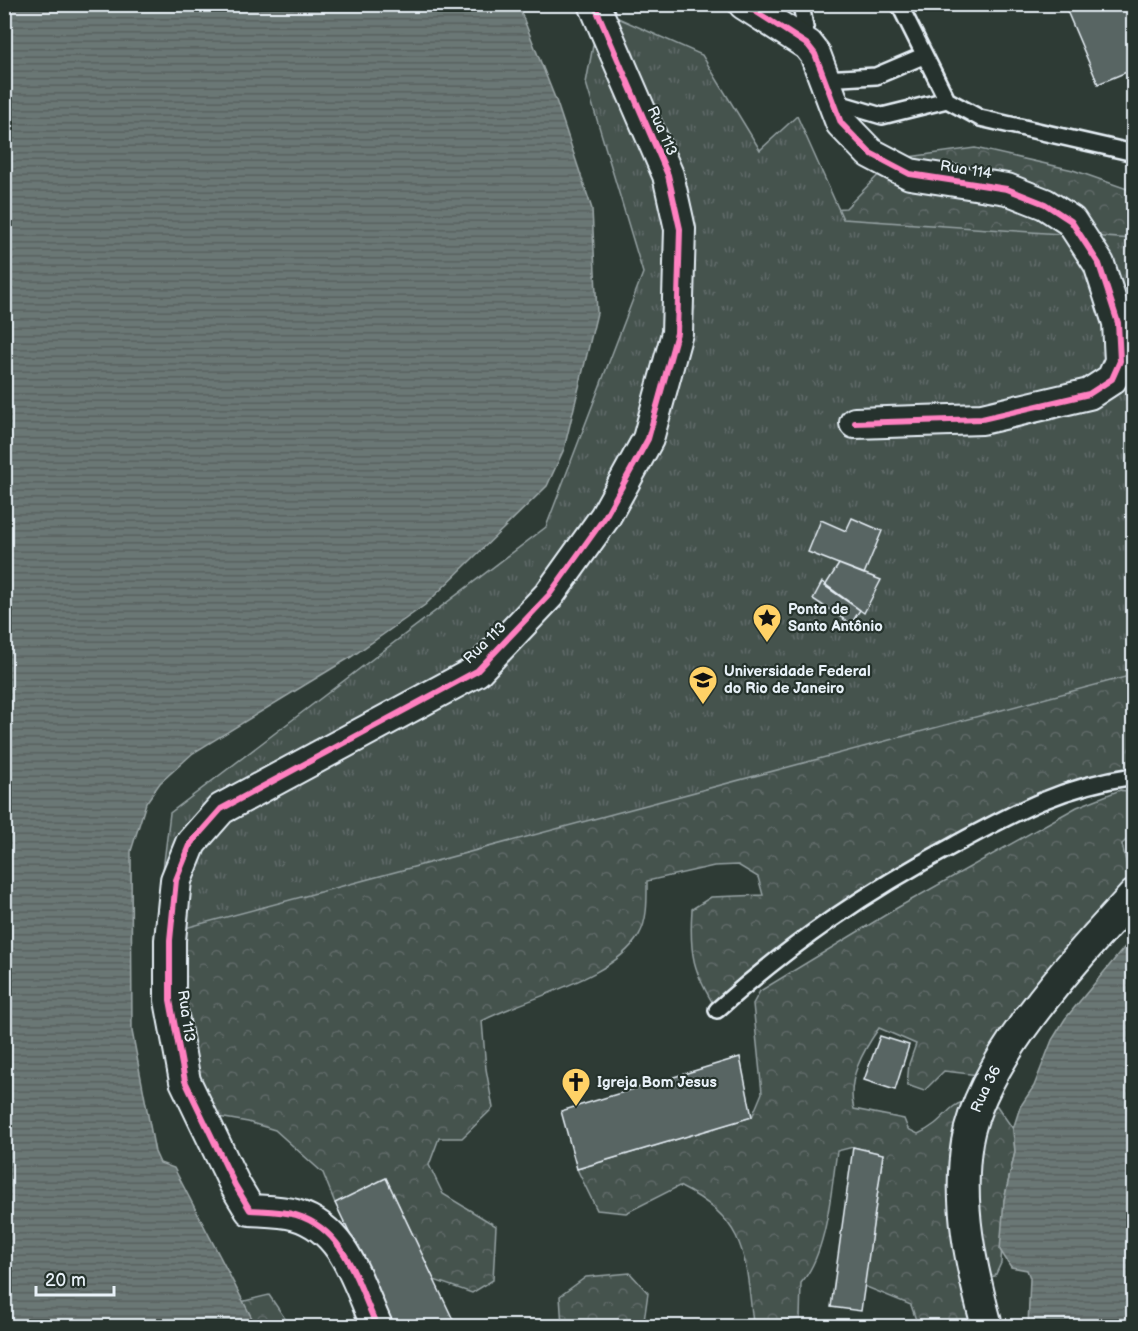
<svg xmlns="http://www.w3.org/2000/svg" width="1138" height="1331" viewBox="0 0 1138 1331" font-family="'Balsamiq Sans',sans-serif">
<defs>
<pattern id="forest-crowns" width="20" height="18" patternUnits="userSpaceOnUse" patternTransform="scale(1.5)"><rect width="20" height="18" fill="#45524e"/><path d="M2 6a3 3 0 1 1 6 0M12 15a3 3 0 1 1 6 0" fill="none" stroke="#606b68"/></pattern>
<pattern id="park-tufts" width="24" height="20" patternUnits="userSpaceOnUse" patternTransform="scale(1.5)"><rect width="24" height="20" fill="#45524e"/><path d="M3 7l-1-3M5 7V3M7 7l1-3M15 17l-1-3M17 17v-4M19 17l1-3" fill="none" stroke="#606b68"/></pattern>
<pattern id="water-rules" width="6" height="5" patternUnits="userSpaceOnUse" patternTransform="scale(1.5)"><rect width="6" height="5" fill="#6b7775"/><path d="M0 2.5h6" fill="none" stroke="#586060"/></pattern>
</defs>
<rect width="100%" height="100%" fill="#2e3b35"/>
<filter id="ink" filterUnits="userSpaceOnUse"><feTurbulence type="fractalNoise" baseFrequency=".0167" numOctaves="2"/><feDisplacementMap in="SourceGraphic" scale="12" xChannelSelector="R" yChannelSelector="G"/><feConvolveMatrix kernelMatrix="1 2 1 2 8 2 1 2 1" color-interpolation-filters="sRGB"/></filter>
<g filter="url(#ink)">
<path fill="url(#forest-crowns)" stroke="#96a2a3" stroke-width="1.5" d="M975,148l98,22 60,21v585l-57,11 -190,95 -169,128c-24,-38 -28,-56 -25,-101l19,-12 52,-2 -5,-18 -20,-12 -24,1 -67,15c0,17 1,39 -8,54 -27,45 -112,62 -157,86l4,48 7,39 -31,30h-23l-10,27 14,29 53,32 -3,54 -21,13 -38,-13 -48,-102 -51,25 -12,-30 -48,-43 -27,-8 -47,-8 -31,-114 21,-157 286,-172 302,-459 67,-4 48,-49z
M1120,790l13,2v42l-11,10 8,35 -11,31 -140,165 -35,-4 -20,20 -17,-6 2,-21 7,-20 -37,-16c-16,23 -33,52 -25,81l50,10 4,10 10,5c40,-18 25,-43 79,-28l16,23 2,23 -11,48 -3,63 -6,13 -8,1 6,49h-75l-7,-21 -47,-19 19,-132 -30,-7 -16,4c-6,40 -10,103 -36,132l-1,36 -47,4c-8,-69 -6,-103 -74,-137l-53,27 -29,-3 -20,-41 175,-52 10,-24 -9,-89 7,-13 137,-83 180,-101z
M630,1273l18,20 -4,28 -14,5h-68l-2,-30 26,-19z
M269,1295l21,31h-52l-6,-22z"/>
<path fill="url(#park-tufts)" stroke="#96a2a3" stroke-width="1.5" d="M609,14l93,41 58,95 37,-34 46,103 290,20v436l-978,261 15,-123 376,-286 97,-254 -57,-190 8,-43z"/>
<path fill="url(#water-rules)" stroke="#9da8a9" stroke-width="1.5" d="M5,4l513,1 39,98 35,106 5,104 -33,136 -17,37 -122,119 -74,52 -158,96 -33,30 -14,20 -15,48 1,180 23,121 5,11 14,5 82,158h-251z
M1133,937v389h-105l2,-48 -3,-8 -16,-3 -11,-17 4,-50 11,-48 -2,-23 7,-22 14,-21 18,-46 13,-21z"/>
<path fill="#596563" stroke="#e8f1f8" stroke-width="1.5" d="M1064,4h70v65l-36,15z
M852,518l30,13 -18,43 -56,-22 13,-32 25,11z
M839,564l42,16 -17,33 -39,-27z
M822,582l38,28 -9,14 -38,-25z
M880,1036l29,9 -14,45 -31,-10z
M740,1057l12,60 -175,52 -16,-58z
M853,1147l30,7 -22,157 -30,-4z
M386,1178l70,148h-62l-59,-123z"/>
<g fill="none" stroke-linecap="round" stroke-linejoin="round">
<g stroke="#e8f1f8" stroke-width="20">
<path id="lane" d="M801,4l7,41
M899,4l48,96 33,18 154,35
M824,79l52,-3 47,-20
M831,101l51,15 65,-16
M717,1010c76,-68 149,-118 239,-166 61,-33 107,-58 178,-68"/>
</g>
<g stroke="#e8f1f8" stroke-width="34">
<g id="street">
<path d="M744,4l64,41 7,9 26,69 29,30 40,21 97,15 38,15 26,17 28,43 19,59 2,38 -8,18 -23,15 -107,25 -127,4"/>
<path d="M377,1326c-20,-43 -31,-96 -81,-111 -14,-4 -32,-4 -46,-5l-15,-25 -50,-104 -15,-81v-60l6,-60 15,-37 30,-34 256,-138 72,-76 56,-78 43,-78 29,-106 3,-104 -12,-54 -74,-171"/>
<path id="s1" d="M987,1326c-16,-60 -30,-121 -20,-184 14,-83 111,-186 167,-247"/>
</g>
</g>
<use href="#lane" stroke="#26332d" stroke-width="15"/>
<use href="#street" stroke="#26332d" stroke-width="30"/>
<g stroke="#26332d" stroke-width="10">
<path id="cycleway" d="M744,4l64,41 7,9 26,69 29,30 40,21 97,15 38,15 26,17 28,43 19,59 2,38 -8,18 -23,15 -107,25 -127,4
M377,1326c-20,-43 -31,-96 -81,-111 -14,-4 -32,-4 -46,-5l-15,-25 -50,-104 -15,-81v-60l6,-60 15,-37 30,-34 256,-138 72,-76 56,-78 43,-78 29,-106 3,-104 -12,-54 -74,-171"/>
</g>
<use href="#cycleway" stroke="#ff80c0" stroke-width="6"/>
</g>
</g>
<defs>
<g id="sight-pin" transform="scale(1.5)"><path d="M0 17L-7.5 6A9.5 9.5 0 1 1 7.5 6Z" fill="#ffd166" stroke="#26332d"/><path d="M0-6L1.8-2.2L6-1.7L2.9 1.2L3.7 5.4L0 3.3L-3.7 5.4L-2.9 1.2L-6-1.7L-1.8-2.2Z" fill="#111"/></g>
<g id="university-pin" transform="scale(1.5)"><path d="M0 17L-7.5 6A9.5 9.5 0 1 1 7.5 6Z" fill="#ffd166" stroke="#26332d"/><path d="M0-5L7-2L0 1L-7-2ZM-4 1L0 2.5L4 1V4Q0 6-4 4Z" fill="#111"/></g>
<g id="church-pin" transform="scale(1.5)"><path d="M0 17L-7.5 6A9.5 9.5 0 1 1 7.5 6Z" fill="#ffd166" stroke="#26332d"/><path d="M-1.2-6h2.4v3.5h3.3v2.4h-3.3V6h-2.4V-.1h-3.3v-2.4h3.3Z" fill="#111"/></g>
</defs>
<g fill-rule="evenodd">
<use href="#sight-pin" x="767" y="618"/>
<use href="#university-pin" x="703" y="680"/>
<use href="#church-pin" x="576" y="1082"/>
</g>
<g text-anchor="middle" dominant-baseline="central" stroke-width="4.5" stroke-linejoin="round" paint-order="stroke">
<g font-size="15" fill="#e8f1f8" stroke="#26332d">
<text transform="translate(662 131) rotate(66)">Rua 113</text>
<text transform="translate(966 170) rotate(9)">Rua 114</text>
<text transform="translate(485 643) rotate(-44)">Rua 113</text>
<text transform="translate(186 1016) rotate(82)">Rua 113</text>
<text stroke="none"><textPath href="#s1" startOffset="243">Rua 36</textPath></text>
</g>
<g font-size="15" font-weight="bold" fill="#e8f1f8" stroke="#26332d" text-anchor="start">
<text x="788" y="609">Ponta de<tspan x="788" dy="17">Santo Antônio</tspan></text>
<text x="724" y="671">Universidade Federal<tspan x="724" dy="17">do Rio de Janeiro</tspan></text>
<text x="597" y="1082">Igreja Bom Jesus</text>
</g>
</g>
<rect width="1138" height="1331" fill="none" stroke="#26332d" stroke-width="24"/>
<rect x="12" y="12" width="1114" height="1307" fill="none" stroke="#e8f1f8" stroke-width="2" filter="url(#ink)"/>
<path d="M36 1286v9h78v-9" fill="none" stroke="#e8f1f8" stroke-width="3"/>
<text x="45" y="1286" font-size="18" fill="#e8f1f8" stroke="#26332d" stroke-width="4.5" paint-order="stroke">20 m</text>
</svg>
